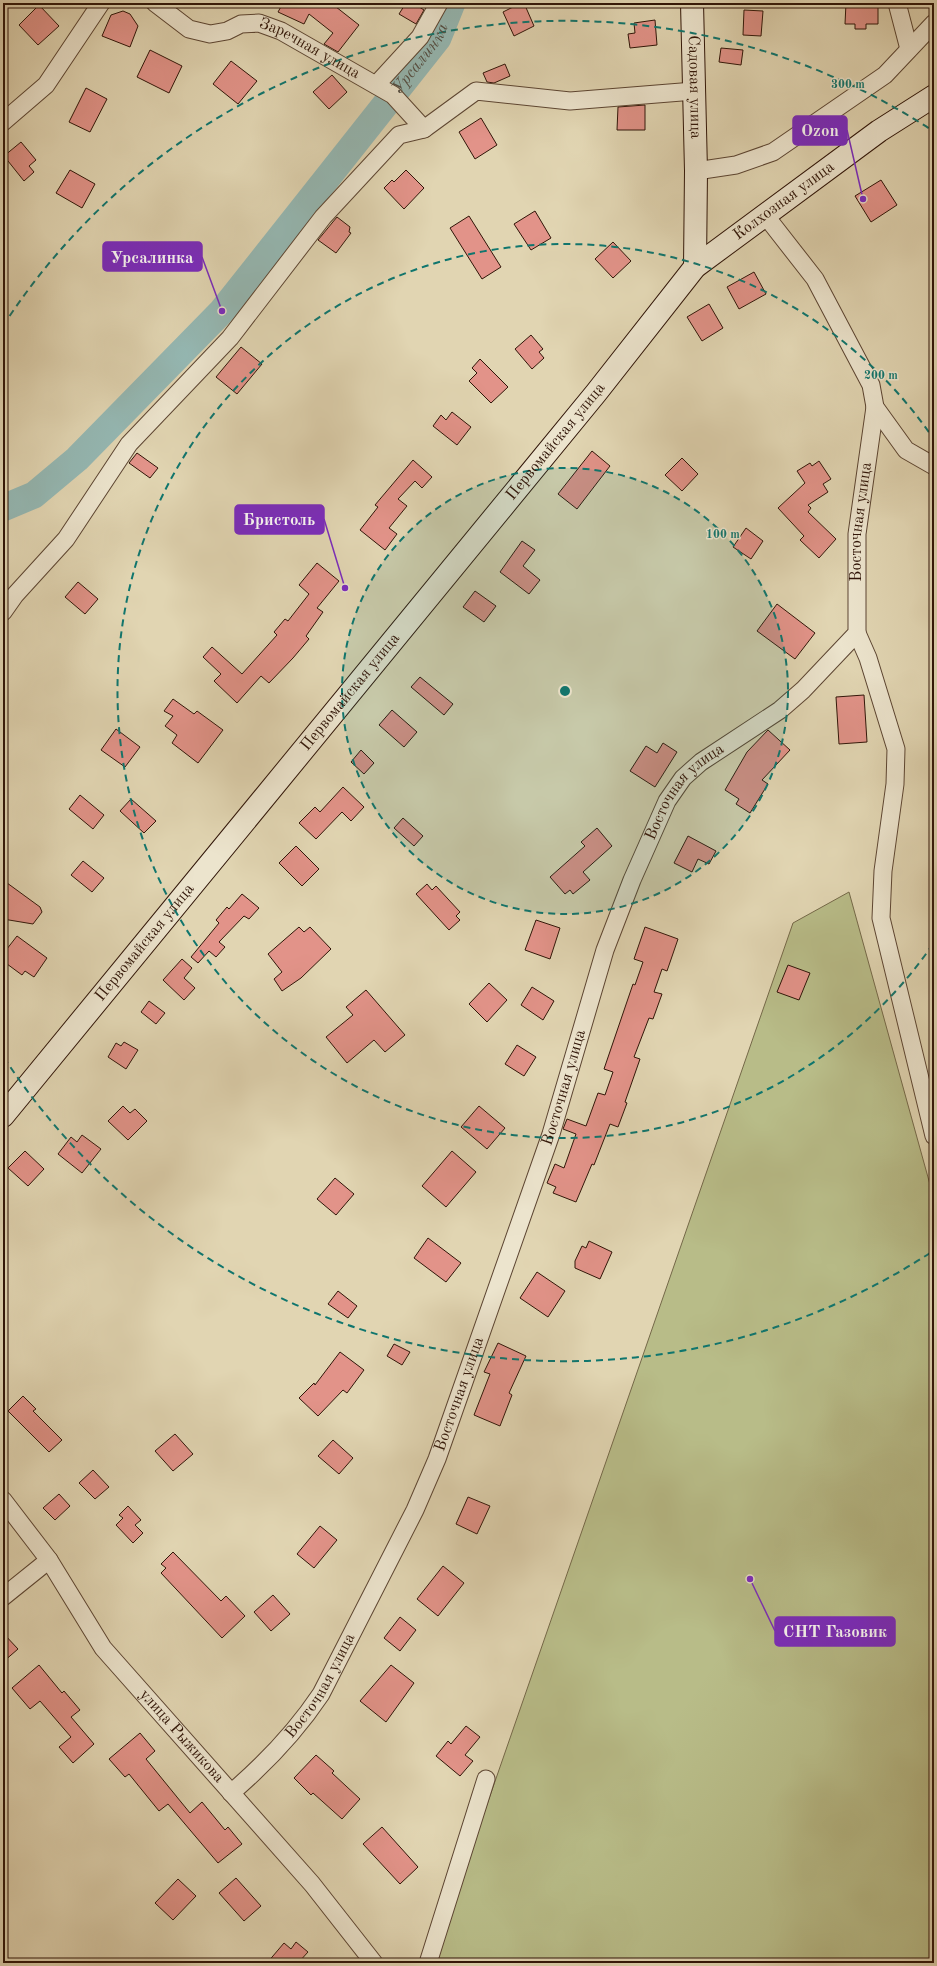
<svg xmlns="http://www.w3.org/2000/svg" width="937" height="1966" viewBox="0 0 937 1966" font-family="'Old Standard TT',serif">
<rect width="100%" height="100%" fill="#e1d5b2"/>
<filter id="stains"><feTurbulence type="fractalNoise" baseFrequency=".005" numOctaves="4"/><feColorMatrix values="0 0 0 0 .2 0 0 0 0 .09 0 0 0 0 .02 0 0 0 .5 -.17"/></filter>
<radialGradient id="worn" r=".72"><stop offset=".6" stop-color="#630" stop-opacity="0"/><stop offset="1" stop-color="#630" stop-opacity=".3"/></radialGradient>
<path fill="#b8bc88" stroke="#746848" d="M849,892l85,307v764h-498l-3,-3 360,-1037z"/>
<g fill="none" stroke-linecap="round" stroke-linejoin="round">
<path stroke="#95b8b3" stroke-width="27" id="s1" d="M3,508l31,-13 43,-36 145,-148 216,-273 14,-35"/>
</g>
<path fill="#e29389" stroke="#301508" d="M283,3h48l28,22 -21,27 -14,-8 9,-11 -24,-19 -5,10 -26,-12z
M406,3h7l11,7 -8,14 -17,-10z
M521,3h3l10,23 -20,10 -11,-24z
M846,3h32v21h-12v5h-11v-5h-10z
M39,5l20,21 -21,19 -19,-20z
M744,10l19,1 -2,25 -18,-1z
M123,11l7,3 8,12 -8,21 -28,-11 9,-21z
M655,20l2,25 -27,3 -2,-14 7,-1 -1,-10z
M721,48l22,2 -2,15 -22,-3z
M150,50l32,16 -13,27 -32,-16z
M231,61l26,20 -19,23 -25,-20z
M505,64l5,12 -16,7 -7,-1 -4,-9z
M332,75l15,17 -18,17 -16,-17z
M86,88l21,11 -17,33 -21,-10z
M645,105v25h-28l1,-23z
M481,118l16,27 -22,14 -16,-27z
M21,142l15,18 -7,6 5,6 -10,9 -20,-25z
M70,170l25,14 -13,24 -26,-15z
M406,170l18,18 -20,21 -20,-21 8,-8 2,2z
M881,180l16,25 -26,17 -16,-26z
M535,211l16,27 -20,12 -17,-26z
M469,216l32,51 -19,12 -32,-51z
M337,217l13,10 -1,5 2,1 -15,20 -18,-13z
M613,242l18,19 -18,17 -18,-19z
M754,272l12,22 -27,15 -12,-22z
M709,304l14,24 -21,13 -15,-24z
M531,335l12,14 -4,3 5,6 -12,11 -17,-20z
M241,347l21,17 -25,30 -21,-17z
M480,359l28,28 -17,16 -22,-22 8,-8 -5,-5z
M452,412l19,15 -14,18 -24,-19 8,-11 5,5z
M592,451l18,15 -33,43 -19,-15z
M137,453l21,15 -8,10 -21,-15z
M682,458l16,16 -16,17 -17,-16z
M413,460l19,17 -10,11 -7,-7 -17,18 9,7 -18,22 8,6 -12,16 -25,-20 18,-23 -3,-2z
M819,461l12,18 -8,5 5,8 -20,13 3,3 -3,4 28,27 -17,19 -19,-18 4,-4 -26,-28 27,-25 -8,-12 13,-8 2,3z
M746,528l17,13 -12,18 -18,-12z
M522,541l13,9 -12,16 17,14 -11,14 -29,-22z
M317,563l22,18 -22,27 6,4 -17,24 3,3 -16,19 -24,25 -8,-7 -24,27 -23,-22 7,-7 -18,-17 9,-10 30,27 35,-39 -3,-3 11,-13 3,2 21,-27 -10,-9z
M78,582l20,17 -13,15 -20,-17z
M475,591l21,15 -12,16 -21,-15z
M777,604l38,29 -20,26 -38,-28z
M420,677l33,27 -9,11 -33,-28z
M864,695l3,47 -28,2 -3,-47z
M173,699l21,15 3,-3 26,19 -25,33 -26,-20 5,-8 -12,-9 8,-10 -9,-5z
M392,710l25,22 -13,15 -25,-22z
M116,729l24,18 -15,20 -24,-17z
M768,730l22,20 -28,30 6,4 -18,29 -14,-9 3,-5 -14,-9 22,-38z
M663,743l14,9 -22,35 -25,-16 16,-25 11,7z
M361,750l13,13 -10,11 -13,-12z
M343,787l21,20 -13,14 -9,-9 -26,27 -17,-16 16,-16 5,5z
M80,795l24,20 -11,14 -24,-20z
M131,799l25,22 -12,12 -24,-22z
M403,818l20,18 -9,10 -20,-18z
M597,828l15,18 -29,26 7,8 -17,14 -3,-4 -5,4 -15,-17 35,-31 -4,-4z
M688,836l28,15 -7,13 -11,-5 -6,13 -18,-9z
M296,846l23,23 -17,17 -23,-23z
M83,861l21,17 -12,14 -21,-17z
M3,880l37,27 2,5 -9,12 -30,-5z
M427,884l5,6 4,-4 24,26 -4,4 4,4 -11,10 -33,-36z
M242,894l17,14 -10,11 -5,-3 -25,26 6,5 -9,10 -7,-6 -11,12 -7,-6 28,-34 -3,-3 11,-13 2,2z
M536,920l24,8 -10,31 -25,-9z
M299,927l5,5 6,-5 21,22 -30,29 -19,13 -8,-12 8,-7 -14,-18z
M645,927l33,12 -11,32 -5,-2 -8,23 8,2 -9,25 -4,-1 -15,39 6,2 -15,43 2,1 -9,24 -8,-3 -16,41 -2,-1 -16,38 -23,-9 3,-6 -9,-4 8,-19 9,4 12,-34 -13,-5 4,-10 19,7 12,-33 7,2 8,-23 -9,-3 29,-85 2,1 8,-23 -9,-3z
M17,936l30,22 -13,19 -9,-6 -3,4 -19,-14v-7z
M182,959l10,9 -8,10 11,10 -11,12 -21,-20z
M788,965l22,8 -11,27 -22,-8z
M489,983l18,17 -20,22 -18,-18z
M532,987l22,14 -11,19 -22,-15z
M366,990l39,45 -20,17 -11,-12 -27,23 -21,-26 27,-22 -7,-8z
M149,1001l16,12 -9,11 -15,-12z
M124,1042l14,8 -12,19 -18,-12 8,-14 5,3z
M517,1045l19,12 -12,19 -19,-12z
M123,1106l7,7 5,-4 12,12 -19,19 -20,-19z
M479,1106l26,22 -18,21 -26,-22z
M82,1135l19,14 -19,24 -24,-19 13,-17 6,5z
M25,1151l19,18 -16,17 -20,-18z
M452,1151l24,21 -30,35 -24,-21z
M335,1178l19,16 -18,21 -19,-16z
M428,1238l33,25 -15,19 -32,-24z
M589,1241l23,11 -12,27 -25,-11v-7l7,-15 4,2z
M537,1272l28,19 -17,26 -28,-19z
M338,1291l19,15 -9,12 -20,-14z
M498,1343l28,13 -17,37 3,2 -12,31 -26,-11 16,-41 -6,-2z
M394,1344l16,8 -8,13 -15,-9z
M340,1352l24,18 -17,23 -4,-3 -25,26 -19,-18 15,-15 1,2z
M23,1396l13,13 -3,2 29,29 -13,12 -41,-41z
M175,1434l18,20 -20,17 -18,-20z
M333,1440l20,18 -14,16 -21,-18z
M93,1470l16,17 -14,12 -16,-16z
M59,1494l11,12 -15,14 -12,-12z
M468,1497l22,9 -13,28 -21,-10z
M128,1506l13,14 -6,5 8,8 -10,10 -17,-18 7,-7 -4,-3z
M320,1526l17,14 -23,28 -17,-14z
M173,1552l48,49 5,-5 19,20 -23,22 -61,-65 5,-5 -5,-4z
M443,1566l21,17 -26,33 -21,-17z
M273,1595l17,19 -19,17 -17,-19z
M400,1617l16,13 -16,21 -16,-13z
M3,1633l15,16 -15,13z
M39,1665l23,28 2,-2 16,19 -9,7 23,27 -21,19 -14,-16 12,-10 -31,-36 -10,8 -18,-21z
M391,1665l23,18 -28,39 -26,-21z
M466,1726l14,11 -15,18 8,6 -13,15 -24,-20 12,-15 3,3z
M140,1733l15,18 -9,8 44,54 12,-11 23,28 3,-3 14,17 -24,19 -50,-59 -9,7 -30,-37 -4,3 -16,-18z
M316,1755l18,16 -2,2 28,26 -18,20 -29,-26 -2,2 -17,-17z
M382,1827l36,40 -18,17 -37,-40z
M236,1878l25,28 -17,15 -25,-28z
M178,1879l18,17 -23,24 -18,-17z
M296,1942l12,10 -10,11h-31l17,-20 7,6z"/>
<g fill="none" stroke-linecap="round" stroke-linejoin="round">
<g stroke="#5c4532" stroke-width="19">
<g id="street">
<path id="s2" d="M155,3l34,26 21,5 17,-3 14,-7 18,-1 22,8 112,64 31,34"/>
<path d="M897,3l12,46"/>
<path d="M376,85l44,-48 19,-34"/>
<path d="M3,122l43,-37 55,-82"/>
<path d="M696,171l40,-6 37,-13 112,-77 49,-52"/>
<path d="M765,215l50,64 56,106 4,22 31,43 28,16"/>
<path d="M3,612l12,-17 51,-56 63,-95 101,-106 93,-121 76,-82 25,-6 52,-38 94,10 124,-10"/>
<path d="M857,633l11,25 28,91 -1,35 -12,87 -2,47 53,218"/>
<path id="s3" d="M3,1500l46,60 54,88 209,236 62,79"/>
<path d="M3,1597l46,-37"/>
<path id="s4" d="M231,1793c35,-30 64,-60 90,-99l94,-184 22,-51 114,-325 54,-184 27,-70 35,-79 16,-23 18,-16 79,-52 23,-20 54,-57v-99l18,-127"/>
<path d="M428,1963l58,-184"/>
</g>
</g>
<g stroke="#301508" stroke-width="24">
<g id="secondary">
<path id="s5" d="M692,3l4,168 -1,96"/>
<path id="s6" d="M3,1116l593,-723 99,-126 184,-136 55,-35"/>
</g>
</g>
<use href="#street" stroke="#ece4cd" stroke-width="17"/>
<use href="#secondary" stroke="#ece4cd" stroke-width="22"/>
</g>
<circle cx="565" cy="691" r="223" fill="#0f766e" fill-opacity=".12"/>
<g fill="none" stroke="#0f766e" stroke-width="2" stroke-dasharray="7 5">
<circle cx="565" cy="691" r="223"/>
<path d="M933 944A447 447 0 1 1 933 438"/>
<path d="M930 1253A670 670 0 0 1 3 1056M3 326A670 670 0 0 1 930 129"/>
</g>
<g text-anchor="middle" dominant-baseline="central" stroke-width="3" stroke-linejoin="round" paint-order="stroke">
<g font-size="16" fill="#301508" stroke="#ece4cd">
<text stroke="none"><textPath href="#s2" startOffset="172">Заречная улица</textPath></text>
<text stroke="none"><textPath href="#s5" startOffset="84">Садовая улица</textPath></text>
<text stroke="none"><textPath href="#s6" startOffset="1206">Колхозная улица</textPath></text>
<text stroke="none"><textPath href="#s6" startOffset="872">Первомайская улица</textPath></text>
<text stroke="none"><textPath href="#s4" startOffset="1461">Восточная улица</textPath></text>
<text stroke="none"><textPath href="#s6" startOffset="548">Первомайская улица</textPath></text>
<text stroke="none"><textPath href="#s4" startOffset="1112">Восточная улица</textPath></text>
<text stroke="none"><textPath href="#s6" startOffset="224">Первомайская улица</textPath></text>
<text stroke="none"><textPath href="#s4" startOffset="789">Восточная улица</textPath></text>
<text stroke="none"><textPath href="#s4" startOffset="465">Восточная улица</textPath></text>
<text stroke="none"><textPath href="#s4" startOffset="141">Восточная улица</textPath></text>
<text stroke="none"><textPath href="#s3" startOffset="297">улица Рыжикова</textPath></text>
</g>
<g font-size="17" font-style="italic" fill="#534e44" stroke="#ece4cd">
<text stroke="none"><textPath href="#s1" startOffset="618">Урсалинка</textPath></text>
</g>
</g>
<circle cx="565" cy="691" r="6" fill="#0f766e" stroke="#ece4cd" stroke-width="2"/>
<g font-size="12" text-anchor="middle" font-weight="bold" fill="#0f766e" stroke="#ece4cd" stroke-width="3" stroke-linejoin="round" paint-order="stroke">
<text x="848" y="88">300 m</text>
<text x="881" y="379">200 m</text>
<text x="723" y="538">100 m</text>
</g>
<path fill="none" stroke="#7b2cbf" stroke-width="1.5" d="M863 199L847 130M222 311L202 257M345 588L324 519M750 1579L775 1631"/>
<g fill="#7b2cbf" stroke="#ece4cd" stroke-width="1.5">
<circle cx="863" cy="199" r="4"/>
<circle cx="222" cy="311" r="4"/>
<circle cx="345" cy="588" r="4"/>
<circle cx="750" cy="1579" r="4"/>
</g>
<g fill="#7b2cbf" stroke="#7b2cbf" stroke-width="1.5">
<rect x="793" y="116" width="54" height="29" rx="4"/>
<rect x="103" y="242" width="99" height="29" rx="4"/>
<rect x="235" y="505" width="89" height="29" rx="4"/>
<rect x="775" y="1617" width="120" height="29" rx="4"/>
</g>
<g font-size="17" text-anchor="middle" font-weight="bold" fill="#fff">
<text x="820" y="136">Ozon</text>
<text x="152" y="263">Урсалинка</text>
<text x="279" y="525">Бристоль</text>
<text x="835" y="1637">СНТ Газовик</text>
</g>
<rect width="937" height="1966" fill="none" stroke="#e1d5b2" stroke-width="16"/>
<rect x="4" y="4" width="929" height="1958" fill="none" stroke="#301508" stroke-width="2"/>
<rect x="8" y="8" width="921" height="1950" fill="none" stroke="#301508"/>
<rect width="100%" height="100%" filter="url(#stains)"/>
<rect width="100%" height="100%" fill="url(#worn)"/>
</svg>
